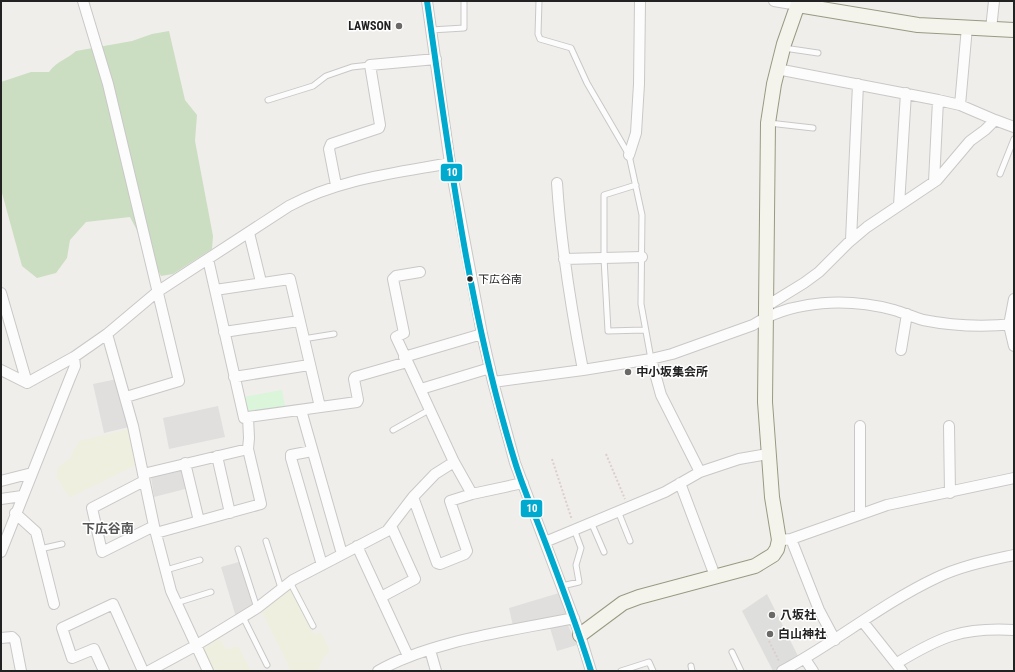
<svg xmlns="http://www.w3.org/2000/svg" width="1015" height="672" viewBox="0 0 1015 672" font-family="'Roboto Condensed','Noto Sans JP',sans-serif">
<rect width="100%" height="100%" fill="#f0eeeb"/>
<path fill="#dededc" d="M767,594l32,64 -26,13 -31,-60z"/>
<path fill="#efefdf" d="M130,429l8,35 -69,34 -12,-20v-10l13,-10 9,-17z
M289,588l26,47 6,-3 9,19 -6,6 -5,11 -5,3h-23l-31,-62z
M218,636l8,13 12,-3 13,25h-38l-13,-25z"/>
<path fill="#cbdec1" d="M169,31l16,69 12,15 -2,26 18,95 -1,13 -39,25 -12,2 -31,-59 -44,5 -16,18 -3,18 -11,15 -19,5 -15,-12 -20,-73 -1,-111 30,-10h18c9,-12 17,-12 27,-21l56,-10 20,-7z"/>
<path fill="#daf5da" d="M282,390l3,16 -39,8 -3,-17z"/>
<path fill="#e0dfde" d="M117,379l12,48 -25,6 -11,-49z
M218,406l7,31 -56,12 -6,-31z
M182,470l7,18 -35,9 -3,-20z
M239,562l14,44 -17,11 -15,-50z
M559,593l7,17 -1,4 -52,12 -4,-18z
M567,623l10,22 -20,6 -7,-23z"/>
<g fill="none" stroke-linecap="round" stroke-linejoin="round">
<g stroke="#c9c8c7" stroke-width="7">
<path id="lane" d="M539,1l-1,33 2,5 31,9 16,35 42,72 13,60 -1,89 10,55
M431,30l33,-2v-27
M784,48l34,5
M268,100l45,-14 13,-10 26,-9 18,-2
M769,123l44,5
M1000,174l14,-35
M636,185l-32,10v63l4,73 36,-1
M303,339l31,-5
M393,430l36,-20
M618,511l12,30
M591,522l13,30
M266,541l15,47
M40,549l22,-5
M238,549l19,59
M166,570l34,-10
M290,582l23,44
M562,586l17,-4 -3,-17 5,-17 -7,-19
M176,603l35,-11
M243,617l24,48
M732,652l9,19
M691,666l1,5
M621,671l28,-9 4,9"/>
</g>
<g stroke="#c9c8c7" stroke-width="12">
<path id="street" d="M83,1l25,83 71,297 -53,16
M427,1l23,162 32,171 11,48 22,81 65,172 11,36
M774,1l24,4
M991,29l3,-28
M777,69l161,31 22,5 35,15
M960,105l7,-78
M629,155l7,-22 3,-49 1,-83
M934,182l4,-82
M557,183c4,63 14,125 26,187
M336,185l-7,-36 2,-5 48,-16 1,-3 -10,-60 66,-6
M899,205l7,-112
M249,233l12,49
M851,240l7,-156
M564,259l78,-2
M420,272l-24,4 -3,3 11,54 -8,4 58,125 18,32 51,-11
M215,290l75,-11 30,128
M1,293l26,90
M1014,299l-5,26 5,21
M765,307l39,-24 15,-11 29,-29 19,-16 70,-47 33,-39 15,-11 10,-10 19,7
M224,332l75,-11
M107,334l26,92 21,100 17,65 37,80
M901,350l6,-36
M404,357l78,-23
M651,359l10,36 39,77
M1,370l26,13 47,-26 33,-23 50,-42 132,-86c50,-27 106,-33 161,-43
M234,377l75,-12
M493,382l90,-12 68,-11 21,-5 81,-29c41,-26 96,-27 141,-15 10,3 19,7 29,10 30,6 61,7 91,4
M421,389l69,-21
M301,410l41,144
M248,417l109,-15 1,-2 -4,-21 1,-2 52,-15
M860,426v88
M949,426l1,67
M312,451l-21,4v3l31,107
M217,456l13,57
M185,463l14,58
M143,474l105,-25
M1,481l31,-8
M144,481l-52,27 10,44 52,-26
M680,483l35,93
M413,497l24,66 3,1 25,-10 2,-3 -17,-50 22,-7
M1,499l21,-3
M15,513l21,19 18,72
M156,533l105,-29 -13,-55 1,-11 -1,-21 -4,1 -36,-159
M791,539l28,71 16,30
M779,540l12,-1 96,-34 127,-27
M545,542l120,-50 35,-20 39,-13 29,-5
M357,546l51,110
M1,552l69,-174 5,-12 -1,-9
M381,597l34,-18 -24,-53
M863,622l39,49
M1,638l11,-1 3,3 6,31
M430,650l6,21
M805,659l8,12
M897,663c43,-26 65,-36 117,-33
M104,671l-10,-22 -22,9 -10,-30 51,-24 30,67
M149,671l46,-25 62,-38 36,-28 94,-49 26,-34 22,-23 19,-12
M378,671c55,-31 133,-40 196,-53
M782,671c53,-28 99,-67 154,-93 25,-12 51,-17 78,-23"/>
</g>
<g stroke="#999a82" stroke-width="16">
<path id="secondary" d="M798,5l120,20 96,5
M580,635l43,-32 16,-6 116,-31 18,-11 4,-6 2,-9 -7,-43 -7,-95 3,-279 6,-39 10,-40 15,-43"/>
</g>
<path stroke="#dccecd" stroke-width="2" stroke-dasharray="2 2" stroke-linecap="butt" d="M606,454l19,45
M552,459l20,61
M769,641l10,20"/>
<use href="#lane" stroke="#fdfcfc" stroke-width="5"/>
<use href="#street" stroke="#fdfcfc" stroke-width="10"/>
<use href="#secondary" stroke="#f4f4ed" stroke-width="14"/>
<g stroke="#fff" stroke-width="9">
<path id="bus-1" d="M427,1c22,153 42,313 88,461 6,20 14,39 22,59 19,49 38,99 54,150"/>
</g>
<use href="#bus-1" stroke="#00a9ce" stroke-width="6"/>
</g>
<g fill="#6a6968" stroke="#fff" stroke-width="1.5">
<circle cx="399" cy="26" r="4"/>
<circle cx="628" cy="372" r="4"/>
<circle cx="772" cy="615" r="4"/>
<circle cx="770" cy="634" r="4"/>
</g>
<circle fill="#222" stroke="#fff" stroke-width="1.5" cx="470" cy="279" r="3.5"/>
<g text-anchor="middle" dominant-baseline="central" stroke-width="3" stroke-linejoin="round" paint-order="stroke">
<g font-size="11" fill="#222" stroke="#fff" text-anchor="start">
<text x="478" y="279">下広谷南</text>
</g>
<g font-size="12" font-weight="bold" fill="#222" stroke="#fff" text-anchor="start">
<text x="391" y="26" text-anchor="end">LAWSON</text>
<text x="636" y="372">中小坂集会所</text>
<text x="780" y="615">八坂社</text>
<text x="778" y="634">白山神社</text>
</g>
<g font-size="13" font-weight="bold" fill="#555" stroke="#fff">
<text x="108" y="528">下広谷南</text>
</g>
</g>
<g stroke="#fff" stroke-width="1.5">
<rect x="440" y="163" width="23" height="19" rx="4" fill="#00a9ce"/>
<rect x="520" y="499" width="23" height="19" rx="4" fill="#00a9ce"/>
</g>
<g font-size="11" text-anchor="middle" font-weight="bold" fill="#fff">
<text x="452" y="176">10</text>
<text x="532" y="512">10</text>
</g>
<rect width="1015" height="672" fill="none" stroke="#222222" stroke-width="4"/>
</svg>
